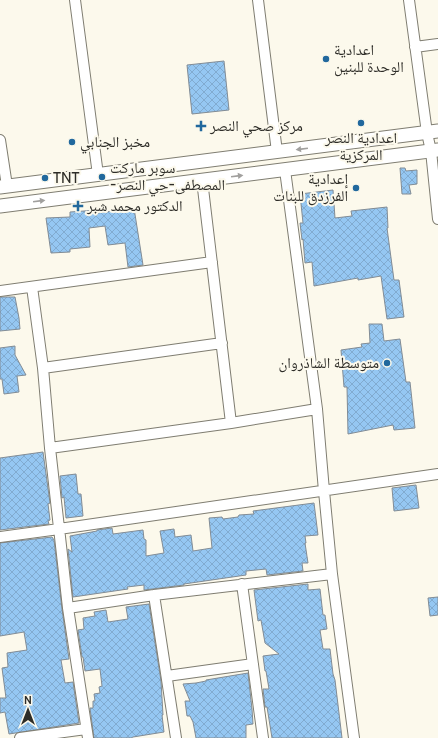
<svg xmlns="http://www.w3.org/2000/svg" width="438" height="738" viewBox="0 0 438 738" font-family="Cabin,'Noto Naskh Arabic',sans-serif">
<defs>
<pattern id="building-cross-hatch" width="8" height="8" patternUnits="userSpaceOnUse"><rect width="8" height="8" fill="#95c7f2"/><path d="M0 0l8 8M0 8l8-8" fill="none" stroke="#81abd0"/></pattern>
</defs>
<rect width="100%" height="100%" fill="#fcf9ec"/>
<path fill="url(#building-cross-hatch)" stroke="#828c95" d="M224,61l5,49 -37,4 -5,-49z
M400,168h5l1,3 11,-1v14l-8,1 2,9h-9z
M333,190l2,28 17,-2 -1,-5 36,-4 1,21h-1l7,52h5l5,37 -17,2 -6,-43 -23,4v-2l-44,8 -2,-24 -7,1 -2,-24 -1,1 -2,-17h3l-3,-29z
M134,208l9,57 -15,2 -3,-24 -17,2 -3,-19 -16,2 1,19 -20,2v3l-19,1 -5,-35 24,-1v-5l28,-2v3z
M0,297h15l4,21 1,11 -20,2z
M369,324h13l2,17 16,-2 6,43h4l5,46 -21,2 -1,-5 -45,9 -1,-47h-3l-3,-37 21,-3 -1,-3 9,-1z
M15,346v9l11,20 -9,1 2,16 -15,2 -2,-15h-2v-31z
M43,452l7,51 -2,1 2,16 -2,1 1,3 -49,6v-72z
M76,474l2,20h3l2,22 -17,2 -2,-21 -2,1 -2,-22z
M416,485l3,23 -25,3 -2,-23z
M314,503l4,32 -13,1 1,7h-1l3,20h-6l1,8 -36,4 -1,-6 -20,2v4l-62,9v1l-40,5v-5l-17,2 1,2 -55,8 -5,-48 4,3 -2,-16 27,-5v-1l15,-2 1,6 30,-4 1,9 2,1v16l18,-3 -4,-22 14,-2 1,8 16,-2 2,16 19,-3 -3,-30 13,-1 1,2 15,-2 1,-2 15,-1 -1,-3z
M52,537l2,3 8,69 7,50 -8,1 4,23 8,-1 6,41 -70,11 -4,-22 -5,1v-15h6l-4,-30 6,-1 -1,-14 20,-3 -3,-18 -24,4v-93z
M308,584v6l12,-1 3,26h2l2,14 -7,1 3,19h7l3,25 2,6 7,58h-70l-5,-31h-2l-2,-18h6l-3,-18h-1l-2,-15 16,-2 -14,-11 -4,-23 -3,1 -4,-31z
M438,597v18l-8,1 -2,-18z
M149,604l12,77 2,34h-1l2,17 -31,5 -2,1h-37l-4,-30h3v-7h2l-1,-7 6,-1 -1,-6 3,-1 -2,-17 -15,2 -2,-14h-1l-4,-27 6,-1 -1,-11 12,-2 -1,-4 12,-2 2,12 20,-3 -2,-12z
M248,673l4,36 1,15 -7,1v13h-50l-3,-16 -3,-6h-3l-2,-15h5l-7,-17 13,-1 10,-2v-1z"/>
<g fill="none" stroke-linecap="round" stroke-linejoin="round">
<g stroke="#7f7d71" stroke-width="12">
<path id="minor" d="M75,0l23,175
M258,0l19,152
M409,0l18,133 4,18 7,68
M415,47l23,-3
M0,140l7,46
M285,170l32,239 7,82 8,83 22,164
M202,180l29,243
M32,287l11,81 7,80 18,160 20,130
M0,291l212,-29
M43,368l179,-25
M50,448l181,-25 86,-14
M0,537l59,-8 379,-55
M242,584l21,154
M154,595l22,143
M68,608l86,-13 178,-21
M167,676l86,-12
M20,738l66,-9"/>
</g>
<g stroke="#7f7d71" stroke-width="15">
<path id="tertiary" d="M0,187l438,-56
M0,206l438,-56"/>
</g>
<use href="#minor" stroke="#fff" stroke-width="10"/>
<use href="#tertiary" stroke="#fff" stroke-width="13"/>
</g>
<defs><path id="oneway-solid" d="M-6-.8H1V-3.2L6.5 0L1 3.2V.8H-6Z"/></defs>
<g fill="#a1a09e">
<use href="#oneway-solid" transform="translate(302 149) rotate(173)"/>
<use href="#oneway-solid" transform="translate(237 176) rotate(-7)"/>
<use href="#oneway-solid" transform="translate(39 201) rotate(-7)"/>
</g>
<g fill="#21689d" stroke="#fcf9ec" stroke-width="1.5">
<circle cx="326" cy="59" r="4"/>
<circle cx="361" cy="123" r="4"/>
<path d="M199 120h4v4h4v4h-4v4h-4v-4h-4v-4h4z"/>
<circle cx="72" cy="142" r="4"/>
<circle cx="102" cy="177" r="4"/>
<circle cx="45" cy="178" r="4"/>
<circle cx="356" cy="188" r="4"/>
<path d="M76 200h4v4h4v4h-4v4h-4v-4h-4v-4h4z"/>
<circle cx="387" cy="363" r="4"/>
</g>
<g text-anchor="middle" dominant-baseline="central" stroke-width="4" stroke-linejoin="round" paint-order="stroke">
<g font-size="15" fill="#2e2d28" stroke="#fcf9ec" text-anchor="start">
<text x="334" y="50">اعدادية<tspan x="334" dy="17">الوحدة للبنين</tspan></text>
<text x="210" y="126">مركز صحي النصر</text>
<text x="361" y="138" text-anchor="middle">اعدادية النصر<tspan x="361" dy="17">المركزية</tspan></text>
<text x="80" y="142">مخبز الجنابي</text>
<text x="110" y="168">سوبر ماركت<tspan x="110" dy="17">-المصطفى-حي النصر</tspan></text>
<text x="53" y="178">TNT</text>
<text x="348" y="179" text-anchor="end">إعدادية<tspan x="348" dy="17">الفرزدق للبنات</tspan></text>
<text x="87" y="206">الدكتور محمد شبر</text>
<text x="379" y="363" text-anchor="end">متوسطة الشاذروان</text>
</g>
</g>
<g transform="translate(28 710)" stroke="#fcf9ec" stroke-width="3" paint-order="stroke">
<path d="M0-3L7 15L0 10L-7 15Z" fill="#2e2d28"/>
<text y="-6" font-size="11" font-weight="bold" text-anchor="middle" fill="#2e2d28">N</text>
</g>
</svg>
